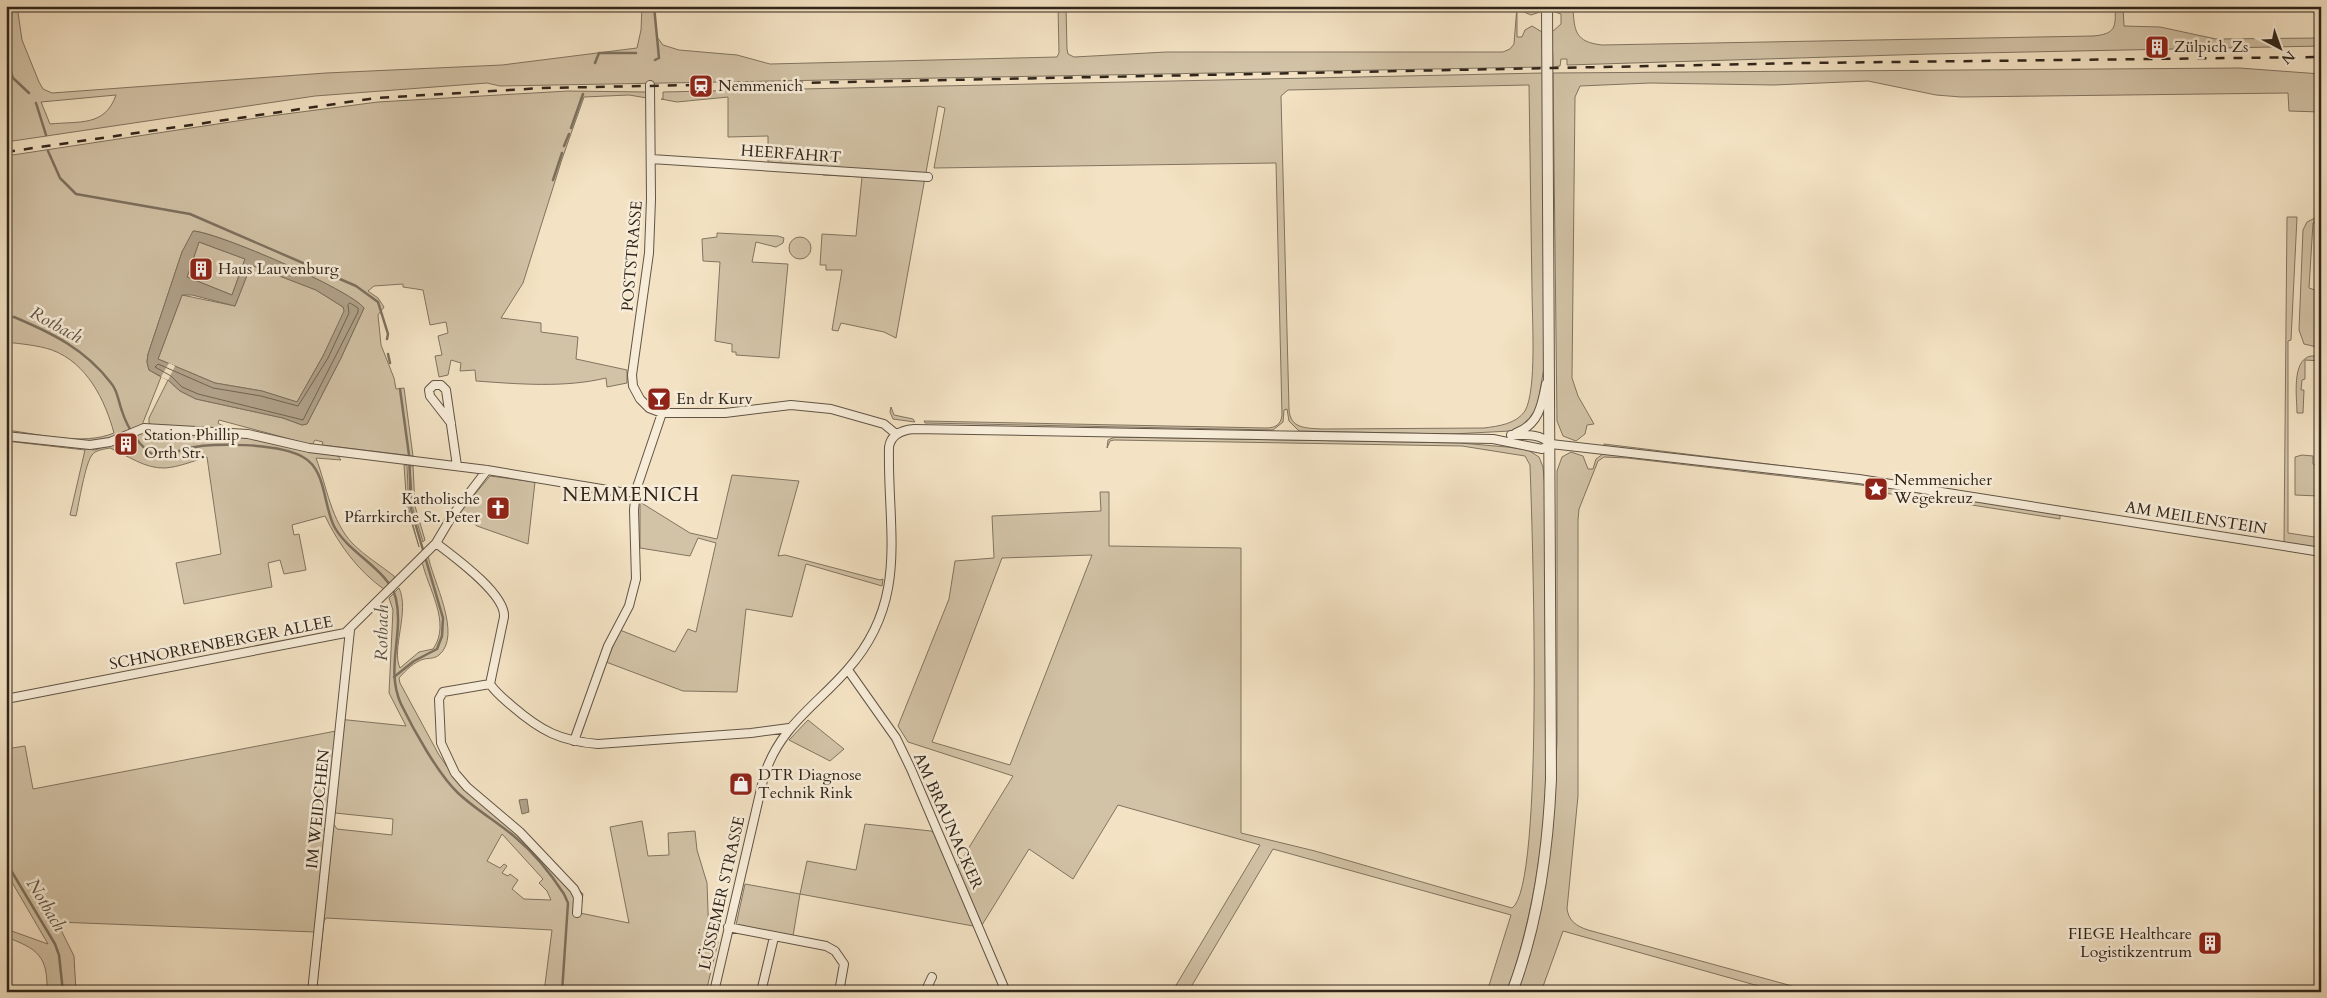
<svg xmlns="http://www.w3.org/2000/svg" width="2327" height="998" viewBox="0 0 2327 998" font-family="Cardo,serif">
<rect width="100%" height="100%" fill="#f3e2c3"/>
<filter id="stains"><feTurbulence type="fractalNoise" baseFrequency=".004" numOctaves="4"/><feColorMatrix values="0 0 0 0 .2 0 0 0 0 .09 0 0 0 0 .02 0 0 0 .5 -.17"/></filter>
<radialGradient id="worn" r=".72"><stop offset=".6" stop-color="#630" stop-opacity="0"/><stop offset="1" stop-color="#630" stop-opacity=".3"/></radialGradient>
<path fill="#d2c2a6" stroke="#817460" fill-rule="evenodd" d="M6,6h11l5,34 17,42 4,7 9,4 274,-20 176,-8 135,-17 4,-18 1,-24h12l3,31 6,8 16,5 58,5 33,9 287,-7 2,-4 -1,-47h8l1,43 1,5 6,3 92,-5h337l7,-3 4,-5 3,-38v31h5l3,-7 7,-4 10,6 1,35 -1043,19 -13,-3 -172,13 -309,46zM116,95c-11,32 -37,26 -66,29l-9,-22z
M1521,6h21v1l-2,5 -9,3 -7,-3z
M1552,6h21c1,25 2,36 29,39l491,-9c23,-2 23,-9 22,-30h8l1,20 36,1 56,12 105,-1v8l-391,8 -363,11v-6h-6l-1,7 -7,1 -1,-35 9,-8v-10l-6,-2z
M2239,68l82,6v38l-32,-1 -1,-18 -327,4 -25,-2 -68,-14 -94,4 -124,-2 -70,3 -5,11 -3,281 6,18 16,28 -7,1 -2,9 -9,7 -13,-5 -6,-15 -4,-348z
M1543,73l1,294 -7,42 -10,14 -16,8 -60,3 -152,-3 -10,-10 -2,-12 -3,1 -1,12 -10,8 -348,-7 -1,-2 342,7c9,0 15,-3 16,-13l-6,-252 -342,5 11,-60 -7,-2 -42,232 -12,-6 -43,-9 -3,8 -6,-1 10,-60h-16v-5h-6l2,-31 34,2 6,-59 -39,-2v-9l-55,-4v-26l-40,1v-40l-51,5 -16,-3h2v-7zM1529,85c1,69 2,137 3,205 0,26 5,100 -7,121 -9,13 -26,15 -41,17l-162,1c-16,-1 -32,0 -33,-20l-8,-313 7,-6z
M568,91l79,1v6l-18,-3 -45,2 -22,62 -39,124 -22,35 40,5v9l37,5 -2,22 51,11v13l-20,4 -1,-9c-41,10 -88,6 -130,3l-1,-11 -15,1 1,-8 -10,-3 -3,15 -9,2 -4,-21 7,-1 -4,-19 10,-3 -2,-11 -16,3 -7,-35 -20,-3v-3l-29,2 -6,5 10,7 6,9 -6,8 3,30 13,33 2,11 8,-1 9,68 -91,-11 1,-3 -8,-2 -3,5 -93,-25 -1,3 10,6 -76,-3 -3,-3v-5l19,-38 12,11 16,8 87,19 19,7 5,-1 34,-66 23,-50c-15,-19 -145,-75 -170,-77l-12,21 -34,102 -1,8 2,8 12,7 -19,48c-40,27 -92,12 -136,8v-3c34,4 76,16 108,3 -9,-33 -27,-70 -62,-83 -15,-5 -31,-6 -46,-8v-39l4,-1 -4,-44v-102l264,-40 108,-14z
M2287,217h10l-6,123 -3,1v192l33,5v11l-37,-6z
M2315,218h6v4l-8,1 -4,65 12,4v56l-17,-4 -5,-14 4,-100 4,-8z
M717,233l61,3 6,2 -1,5 -7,4 -20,-5 -4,20 36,2 -9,94 -43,-3v-3h-4v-8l-17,-3 5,-79 -17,-1 -1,-22 15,-2z
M789 248a11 11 0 1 1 22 0a11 11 0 1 1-22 0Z
M199,242l46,17 -13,36 -45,-18z
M251,265l65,25 27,17 2,4 -22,45 -26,46 -35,-11 -47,-8 -57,-24 24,-64 53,11z
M2311,356h10v5l-16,-1v19l-3,1 -1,10h3l-1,23h-6c0,-15 -6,-53 14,-57z
M891,407l3,8 19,4 2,3 -22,-3 -3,-7z
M143,432l102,4 93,20 3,4 -25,-2c11,29 15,63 37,86 12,12 27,21 41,32l1,4 -10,10c-27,-19 -46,-45 -60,-74l-33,9 2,10 5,-1 7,36 -22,4 -4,-14 -12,3 4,24 -88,17 -8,-41 45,-9 -14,-97c-14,4 -28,10 -42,11 -20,1 -38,-13 -55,-20 -5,1 -15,2 -18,7 -7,9 -13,48 -16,61l-6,-1 15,-65 -79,-9v-2l89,11z
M1115,437l345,6 47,4 21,3 11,7 4,10 2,21 1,312c-6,66 -17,129 -39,192h-20l24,-77 -238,-66 -85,143h-16l88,-147 -142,-40 -45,74 -44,-30 -47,76 -25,-58 56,-91 -105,-34 -10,-16 51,-127 6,-38 39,-3 -2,-42 109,-5 -1,-19h9v54l132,2v285l74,18 197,57c33,-20 20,-388 18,-443l-5,-9 -63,-10 -348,-6 -4,1 -3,7 1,-8zM1092,555l-82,210 -78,-23 70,-184z
M1604,444l262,32 194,31v12l-145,-23 -46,-4v-6l-242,-28 -23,-1 -6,4 -19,48 -1,11v276l-11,113c2,12 9,17 21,21l226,62h-34l-217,-61 -22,61h-24l26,-94 10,-73 4,-85v-269l5,-14 9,-5 12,4 5,13h5l3,-10 7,-5z
M2302,455l11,1v8l4,2 -1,11h3l-1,19 -23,-1v-38z
M404,465h3l2,45 10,37 -12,-39z
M410,466h3l2,40 10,34 -2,2 -10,-33z
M732,475l67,6 -21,75 7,-1 95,25 3,-1 -1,7 -76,-22 -14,53 -46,-8 -9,83 -54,-1 -77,-29 14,-32 55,22 13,-23 8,3 20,-89 -18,-5 -8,18 -50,-8v-46l50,31 27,6z
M490,476l45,6 -7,62 -51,-18 -17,-14z
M428,555c4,25 35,80 11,100 -5,4 -10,3 -15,4 -10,3 -18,11 -25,19l1,5 39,72 13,19 42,38 4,-4 22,20 63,66 -3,19 49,10 -19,-96 32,-6 6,35 21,-1 -1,-22 27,-2 2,19 10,33 2,57 9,2 -12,50h-162l8,-62 -226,-12 -2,3 -8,71h-7l6,-60 -258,-10 17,34 2,36h-29c1,-36 -9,-43 -41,-55v-8l42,15 -42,-72v-123l19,-3 8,43 303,-58 2,-12 68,7 -17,-33 4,-83 -4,-12 10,-10c11,23 -8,61 1,80l19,-16 14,-3c19,-26 -6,-62 -11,-88zM335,813l58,6 -1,16 -55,-6 -4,-6zM502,834l41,45 -4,4 8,8 4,9 -27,-1 -12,-10 6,-9 -8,-6 -2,2 -6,-3 5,-7 -3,-2 -4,4 -13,-7z
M808,720l36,29 -14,12 -41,-21z
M865,824l66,7 5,3 39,88 -2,4 -173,-32 -7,42 -57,-11 9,-41 55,10 7,-33 49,9z"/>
<path fill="#b1a28a" stroke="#7d705e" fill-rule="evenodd" d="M193,231c26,2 156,58 171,77l-23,50 -34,66 -5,1 -19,-7 -87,-19 -16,-8 -12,-11 -19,-10 -2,-8 1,-8 34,-102zM199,242l46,17 -13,36 -45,-18zM251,265l65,25 27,17 1,4 -21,45 -26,46 -35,-11 -47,-8 -57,-24 24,-64h10l43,11z
M527,799l2,13 -7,2 -3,-14z"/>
<path fill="#f3e2c3" d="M169,363l6,3 -7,14 -7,-3z"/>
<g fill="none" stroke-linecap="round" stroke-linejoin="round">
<path stroke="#706452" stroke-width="1" d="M350,303l8,5v4l-55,108 -105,-26 -16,-7 -11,-11 -16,-9 3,-3 55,24 48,8 37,10 30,-48 21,-45 -1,-8z"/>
<path stroke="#7d705e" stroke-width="2.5" d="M654,6l5,52 -4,2
M6,58l7,20 16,15
M595,63l4,-10h37
M36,103l10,32
M571,128l12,-34
M564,146l5,-12
M48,151l12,27 16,16 114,20 166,72 22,16 10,32 -1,5
M553,180l9,-27
M6,317h8c38,16 71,32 97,66 7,8 7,18 11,28 5,16 18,38 34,45 11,4 18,-4 28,-7 27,-7 95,-6 119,8 24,13 20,50 32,71 15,26 55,43 61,71 8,35 -11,70 5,105 12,25 37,70 57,89 17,16 39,29 57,44 18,15 36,37 49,57l4,9 -6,89
M388,354l2,9
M394,677l20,-16 23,-12 5,-13 1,-18 -32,-109 -2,-54 -9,-66
M6,862l49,82 4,11 4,37"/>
<g stroke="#615445" stroke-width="10">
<path id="minor" d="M650,85l1,114 -2,54 -17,122 1,11 7,13 9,9 13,5h63l66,-8 40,4 53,15 12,10
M651,159l277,18
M451,423l-21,-27 -1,-6 5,-5h7l5,5 11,76
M1516,433c23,-9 26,-28 30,-49
M1511,435c15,0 28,-2 40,9l308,35 462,73
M6,436l84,9 20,-3 34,-14 104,6 61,14 178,22 139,23 10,-3 26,-77
M436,543c17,13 70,51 68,74l-14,67
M848,670l48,68 15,31 95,223
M490,684l-47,8 -4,7 2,44 14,30 12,14 53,45 54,57 4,8 -1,16
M490,684c6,9 14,15 22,22 29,25 48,35 86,38l153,-11 38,-5
M6,699l339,-66 91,-90 16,-27 35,-46
M574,741l34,-95 21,-40 7,-27 -2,-69 2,-20
M728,927l98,19 9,5 9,13 -5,28
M312,992l38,-362
M714,992l50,-216c16,-50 52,-70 84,-107 62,-70 39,-139 41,-222 2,-13 13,-17 25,-18l579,10 49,10 9,-5
M761,992l13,-55
M925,992l7,-15"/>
</g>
<g stroke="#615445" stroke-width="12">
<path id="tertiary" d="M1512,992c26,-68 36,-141 39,-213l-4,-773"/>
</g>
<use href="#minor" stroke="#f7ecd8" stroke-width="8"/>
<use href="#tertiary" stroke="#f7ecd8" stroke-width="10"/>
<path stroke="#30251b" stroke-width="2.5" stroke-dasharray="9 9" stroke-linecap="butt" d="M6,152l370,-54 167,-10 1263,-25 515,-6"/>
</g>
<defs>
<g id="building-square" transform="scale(1.25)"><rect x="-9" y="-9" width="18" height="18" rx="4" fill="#8f2418" stroke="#f7ecd8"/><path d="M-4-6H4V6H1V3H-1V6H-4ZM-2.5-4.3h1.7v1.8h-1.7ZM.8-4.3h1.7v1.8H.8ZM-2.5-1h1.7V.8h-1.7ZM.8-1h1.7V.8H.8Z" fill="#fff"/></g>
<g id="station-square" transform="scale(1.25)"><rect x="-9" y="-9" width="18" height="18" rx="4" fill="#8f2418" stroke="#f7ecd8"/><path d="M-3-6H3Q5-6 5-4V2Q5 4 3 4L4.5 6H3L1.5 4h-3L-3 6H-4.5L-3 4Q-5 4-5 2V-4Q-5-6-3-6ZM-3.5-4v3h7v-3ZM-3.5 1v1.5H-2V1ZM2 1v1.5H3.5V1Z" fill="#fff"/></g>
<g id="bar-square" transform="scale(1.25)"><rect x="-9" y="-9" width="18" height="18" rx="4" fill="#8f2418" stroke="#f7ecd8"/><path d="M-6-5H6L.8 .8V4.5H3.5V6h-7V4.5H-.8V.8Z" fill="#fff"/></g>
<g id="sight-square" transform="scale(1.25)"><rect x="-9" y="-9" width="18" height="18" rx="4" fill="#8f2418" stroke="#f7ecd8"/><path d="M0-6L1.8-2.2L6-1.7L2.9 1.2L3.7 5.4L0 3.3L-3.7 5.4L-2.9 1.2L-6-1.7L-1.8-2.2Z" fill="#fff"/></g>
<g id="church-square" transform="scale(1.25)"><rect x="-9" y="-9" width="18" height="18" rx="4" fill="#8f2418" stroke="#f7ecd8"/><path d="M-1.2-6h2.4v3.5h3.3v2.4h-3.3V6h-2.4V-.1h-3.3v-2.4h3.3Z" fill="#fff"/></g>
<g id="shop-square" transform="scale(1.25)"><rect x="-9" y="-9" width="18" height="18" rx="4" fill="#8f2418" stroke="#f7ecd8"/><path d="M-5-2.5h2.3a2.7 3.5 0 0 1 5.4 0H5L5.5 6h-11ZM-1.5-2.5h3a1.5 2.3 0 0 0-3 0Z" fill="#fff"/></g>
</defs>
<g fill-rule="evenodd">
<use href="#building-square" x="2157" y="47"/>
<use href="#station-square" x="701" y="86"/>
<use href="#building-square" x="201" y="269"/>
<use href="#bar-square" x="659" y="399"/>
<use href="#building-square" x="126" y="444"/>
<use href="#sight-square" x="1876" y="489"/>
<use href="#church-square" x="498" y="508"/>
<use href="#shop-square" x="741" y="784"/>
<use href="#building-square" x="2210" y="943"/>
</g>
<g text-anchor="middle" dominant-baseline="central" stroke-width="5" stroke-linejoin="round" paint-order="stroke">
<g font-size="16" fill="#30251b" stroke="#f7ecd8" text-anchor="start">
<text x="2174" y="47">Zülpich Zs</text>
<text x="718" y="86">Nemmenich</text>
<text x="218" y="269">Haus Lauvenburg</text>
<text x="676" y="399">En dr Kurv</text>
<text x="144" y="435">Station Phillip<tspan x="144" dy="18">Orth Str.</tspan></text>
<text x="1894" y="480">Nemmenicher<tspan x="1894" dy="18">Wegekreuz</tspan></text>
<text x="480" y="499" text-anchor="end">Katholische<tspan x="480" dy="18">Pfarrkirche St. Peter</tspan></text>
<text x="758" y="775">DTR Diagnose<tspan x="758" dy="18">Technik Rink</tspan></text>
<text x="2192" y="934" text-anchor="end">FIEGE Healthcare<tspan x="2192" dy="18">Logistikzentrum</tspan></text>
</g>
<g font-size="16" fill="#30251b" stroke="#f7ecd8">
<text transform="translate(791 154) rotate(4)">HEERFAHRT</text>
<text transform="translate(632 256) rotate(-85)">POSTSTRASSE</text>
<text transform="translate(2196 518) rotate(9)">AM MEILENSTEIN</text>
<text transform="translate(221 643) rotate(-11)">SCHNORRENBERGER ALLEE</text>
<text transform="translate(318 809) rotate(-84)">IM WEIDCHEN</text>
<text transform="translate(948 821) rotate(66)">AM BRAUNACKER</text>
<text transform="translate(722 893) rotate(-77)">LÜSSEMER STRASSE</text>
</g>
<g font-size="18" font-style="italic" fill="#5d5142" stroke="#f7ecd8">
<text transform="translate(56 325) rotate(29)">Rotbach</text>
<text transform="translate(382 633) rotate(-89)">Rotbach</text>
<text transform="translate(46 905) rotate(59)">Notbach</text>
</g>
<g font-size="19" letter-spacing="1" fill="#30251b" stroke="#f7ecd8">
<text x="631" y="495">NEMMENICH</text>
</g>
</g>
<rect width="2327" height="998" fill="none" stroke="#f3e2c3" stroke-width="25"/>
<rect x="8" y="8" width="2312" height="983" fill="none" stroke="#30251b" stroke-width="2.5"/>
<rect x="12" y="12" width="2302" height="973" fill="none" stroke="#30251b"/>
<g transform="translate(2280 48) rotate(139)" stroke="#f7ecd8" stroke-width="4" paint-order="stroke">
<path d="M0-4L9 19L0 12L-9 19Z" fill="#30251b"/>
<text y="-8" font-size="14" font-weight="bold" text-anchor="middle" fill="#30251b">N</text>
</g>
<rect width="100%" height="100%" filter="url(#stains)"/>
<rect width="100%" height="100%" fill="url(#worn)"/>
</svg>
